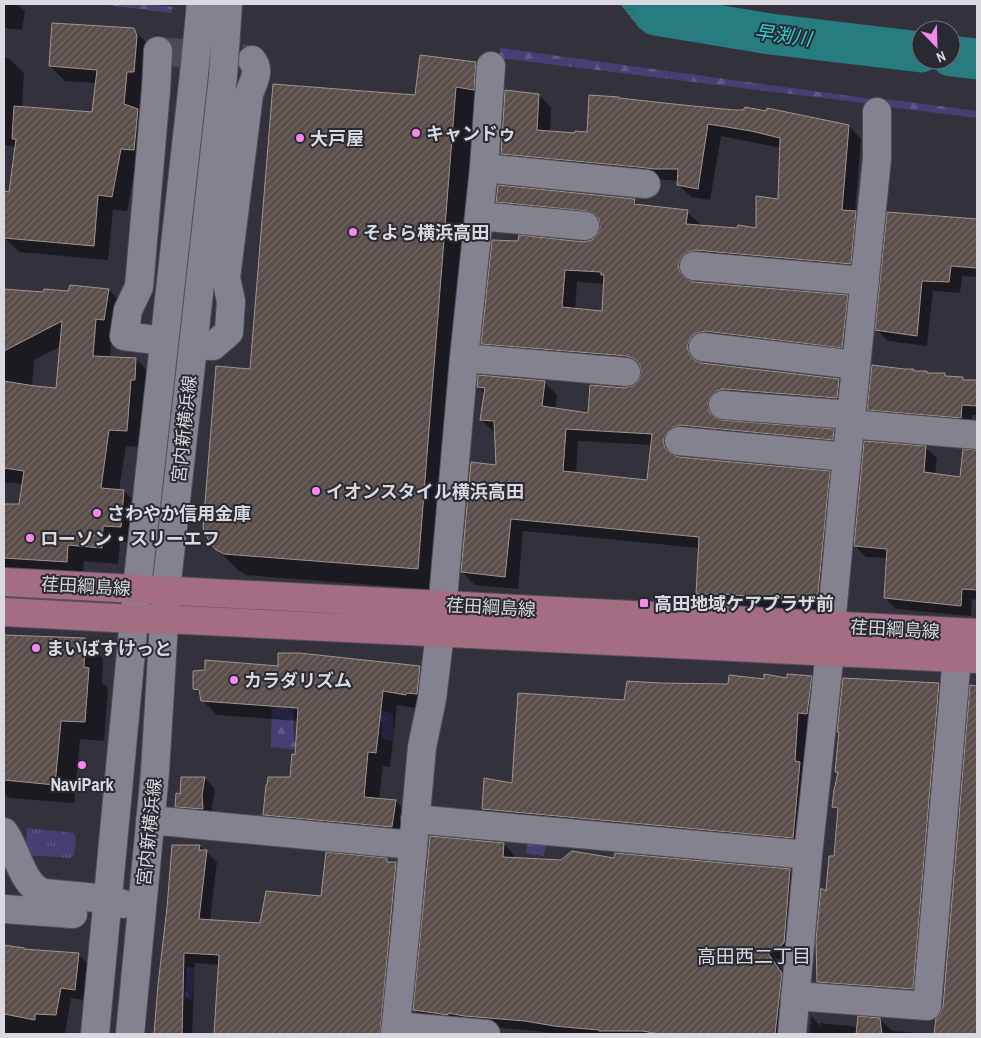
<svg xmlns="http://www.w3.org/2000/svg" width="981" height="1038" viewBox="0 0 981 1038" font-family="'Archivo Narrow','Noto Sans JP',sans-serif">
<defs>
<pattern id="grass-tufts" width="24" height="20" patternUnits="userSpaceOnUse" patternTransform="scale(1.25)"><rect width="24" height="20" fill="#473e74"/><path d="M3 7l-1-3M5 7V3M7 7l1-3M15 17l-1-3M17 17v-4M19 17l1-3" fill="none" stroke="#615987"/></pattern>
<pattern id="forest-firs" width="22" height="20" patternUnits="userSpaceOnUse" patternTransform="scale(1.25)"><rect width="22" height="20" fill="#473e74"/><path d="M5 1l3.5 6h-7zM16 11l3.5 6h-7z" fill="#615987"/></pattern>
<pattern id="water-rules" width="6" height="5" patternUnits="userSpaceOnUse" patternTransform="scale(1.25)"><rect width="6" height="5" fill="#267c7e"/><path d="M0 2.5h6" fill="none" stroke="#316466"/></pattern>
<pattern id="building-hatch" width="6" height="6" patternUnits="userSpaceOnUse" patternTransform="scale(1.25)"><rect width="6" height="6" fill="#5a4e4a"/><path d="M-1 1l2-2M0 6l6-6M5 7l2-2" fill="none" stroke="#716764"/></pattern>
</defs>
<rect width="100%" height="100%" fill="#33323c"/>
<path fill="url(#grass-tufts)" d="M353,707l40,6v28l-12,-3 1,-16 -30,-6z
M27,828l47,5 2,6 -2,16 -4,3 -41,-3 -3,-11z
M528,839h25l-7,9 -3,8 -17,-3z"/>
<path fill="url(#forest-firs)" d="M99,4h51l23,3 -2,6z
M500,48l372,51v5l-372,-46z
M887,99l90,12v7l-89,-11z
M272,689l69,23 -48,-2 1,32 42,4v8l-65,-7z
M187,967h8l-3,32 -7,-1z"/>
<path fill="url(#water-rules)" d="M620,4h86l-11,28 -55,-3z"/>
<path fill="#0007" fill-rule="evenodd" d="M4,4h13l8,7 -3,19 -18,-2z
M133,29l15,15 1,43 -8,-1 -2,26 13,13 -3,39 -13,-1 -9,48 -14,-1 -5,50 -89,-8 -15,-15v-45l6,1 6,-46 -12,-2v-87h5l15,15 -2,35 71,5 4,-30 -32,-2 -15,-15z
M476,63l21,21 -59,506 -192,-15 -9,-6 -21,-21 35,-178 165,-274z
M539,95l12,13 -1,24 26,2 12,-1 2,-37 259,30 12,13 -6,73 13,13 -5,51 -172,2v4l156,14 13,13 -6,51 -154,-1v5l139,16 12,13 -2,17 -129,7 1,5 112,9 13,12 -170,10v5l153,14 13,13 -12,130 -92,-9h-28l-13,-13 3,-45 -177,-17 -5,58 -43,-4 -13,-13 35,-106 -1,-33 -2,-1 -13,-12 4,-26 -7,-7 66,-5 13,13 -2,14 34,6 36,-26 8,-2 7,-6 3,-8 -2,-4 -146,-13 -13,-13 102,-100 8,-2 6,-5 4,-8 -1,-5 -91,-9 -13,-13 137,-1 6,6 47,6 13,12 -1,2 58,3 23,-28 1,-53 -60,-12 -11,64 -19,-3 -13,-13v-3l-163,-15 -13,-13zM577,282l28,2 -2,28 -28,-2zM578,441l74,4 -3,36 -73,-7z
M888,213l89,7v57l-15,-1 -2,17 -27,-2 -6,55 -39,-5 -11,-11z
M4,290l40,3 65,-3 16,16 -13,29 -2,23 26,1 16,17 -9,71 -17,-1 -7,44 5,1 16,16 -3,36 -17,-1 -2,22 -34,-3 -1,17 -79,-5v-68l16,1 3,-22 -19,-2zM61,346l-3,43 -26,-3 2,-26z
M913,370l2,2h12l2,2h15l4,3 14,1 3,3h12v34h-5v13l-92,-8 -11,-11z
M926,448l11,10 -2,17 26,4 1,-13h15v134l-5,-1 -1,17 -75,-7 -11,-11 3,-40 -22,-1 -11,-11z
M4,637l80,2 19,20 -1,24 6,5 -4,53 -24,-2 -6,64 -65,-5 -5,-6z
M279,667h141l14,15 -13,27 -24,-4 -7,62 -7,-1 -4,34 17,1 14,15 -4,25 -127,-12 -15,-14 27,-37 5,-22 3,-35 -82,-6 -15,-15 -1,-4 -7,-8z
M811,678l13,13 -18,160 -309,-28 -14,-14 30,-25 113,-82 139,-22z
M939,684l10,11 -26,304 -94,-7 -10,-11 8,-87 8,-37 4,-45 -5,-5 5,-33 -3,-3 4,-38 -2,-1z
M972,685h5v349h-42l2,-15 7,-11z
M205,778l10,11 -3,17 1,13 -26,-2 -11,-11 5,-11z
M504,844l10,11v4l47,3 54,-2 175,10 10,11 -13,79 -12,-1 17,26 -6,49h-231l-18,-3 -108,-9 -4,-2 -11,-10z
M200,846l17,16 -7,59 51,3 61,-26 64,-39 4,4 5,1 11,10 -15,160h-175l4,-69 -25,-2 -3,71h-36l3,-49z
M4,947l20,2 1,2 53,3 11,11 -4,35 -14,-2 -6,36h-61z
M811,1016l9,10v-3l38,4 22,-8 12,12 37,3h-119z"/>
<g fill="none" stroke-linecap="round" stroke-linejoin="round">
<path stroke="#267c7e" stroke-width="41" d="M652,4l4,11 114,19 151,18
M951,56l26,3"/>
</g>
<path fill="url(#building-hatch)" stroke="#a1948f" fill-rule="evenodd" d="M52,23l82,5 3,8 -3,36h-7l-3,32 14,5 -4,41 -13,-1 -9,48 -14,-2 -4,51 -90,-8v-47l5,1 7,-53h-4l2,-33 78,6 5,-42 -48,-4z
M420,55l56,7 -2,28 -18,-3 -38,482 -194,-15 -9,-5 -7,-10 -5,-11 13,-162 34,3 23,-285 142,11z
M505,90l34,4 -2,36 38,3v-2l12,1 2,-37 30,2v1l54,6 61,6h9l2,-3 21,4 1,-3 82,17 -7,85 14,1 -5,53 -156,-14 -7,2 -6,5 -4,8 2,7 5,6 8,4 155,13 -6,53 -137,-17 -8,2 -6,4 -4,9 2,7 4,6 8,4 138,16 -2,19 -113,-9 -8,2 -6,6 -2,6 1,9 6,6 6,2 113,9 -1,11 -153,-15 -7,2 -6,5 -4,8 2,8 5,5 8,4 152,14 -13,132 -19,-4 -31,-1 -43,-4h-28l3,-57 -188,-18 -6,58 -44,-5 10,-110 25,3 -2,-44 -14,-1 5,-32 -8,-1 1,-12 67,6 -3,25 46,7 2,-28 35,3 7,-2 6,-5 3,-7 -1,-9 -5,-6 -8,-3 -146,-12 11,-104 26,1 1,-6 65,7 8,-2 5,-5 3,-7 -1,-9 -5,-5 -7,-3 -91,-9 2,-17 137,14 -1,5 54,6 -2,14 51,4 1,-3 18,3v-32l22,3 2,-61 -29,-7 -43,-7 -10,65 -21,-4 1,-16h-24l-16,-2 -137,-13zM565,270l36,2v3h3l-2,36 -40,-4zM566,429l86,5 -5,46 -84,-9z
M887,212l90,7v49l-26,-2 -2,16 -27,-1 -5,55 -42,-6z
M70,285l39,4 -5,31 -8,-1 -3,37 43,2 -1,22h-4l-4,51 -18,-1 -8,58 23,2 -3,37 -18,-1 -1,22 -34,-3 -1,17 -63,-4v-54h15l5,-33 -20,-3v-87l31,5 21,2 6,-67 -58,30v-62l39,3 1,-3 24,2z
M872,365l32,4h10l-1,2h14v2h18v3l18,1v3h14v26l-15,-1 -1,13 -94,-8z
M864,441l62,5 -2,26 36,5 3,-28 14,1v140l-15,-1 -1,17 -77,-8 3,-49 -33,-3z
M4,635l81,3 -1,29 5,1 -4,54 -24,-1 -6,64 -51,-5z
M278,653h21l121,13 -3,28 -10,-1 -1,2 -23,-4 -7,62 -8,-1 -4,45 32,3 -4,27 -129,-12 3,-30h1l1,-8h22l2,-23 3,1 3,-47 -97,-7 -2,-11 -6,-1v-18l12,-1v-10l73,6z
M764,674l23,4v-4l25,2 -5,38 -9,-1 -3,48 5,1 -7,76 -311,-29 2,-31 28,5 6,-90 106,7 3,-19 33,2 68,1 1,-9 35,4z
M843,678l96,5 -26,306 -96,-7 -1,-42 5,-52 5,3 3,-35h5l4,-48 -6,-1 2,-17 4,-18h-3l4,-40h-2z
M970,685l7,1v348h-43l2,-16 4,-4 3,-7z
M181,777h24l-3,18 1,14 -28,-2 1,-14 4,1z
M430,836l74,7 -1,14 58,3 11,-9 42,7 1,-5 175,16 -6,74 -8,7 -11,-1 17,24 -7,61h-117l-15,-3h-44v-1l-45,-4 -29,-5 -61,-5 -16,-3v2l-35,-5z
M172,845h28l-1,5h8l-8,69 61,4 6,-32 55,5 5,-44 61,6v4h9l-16,172h-166l5,-79 -35,-2 -2,81h-28l4,-49 9,-77z
M4,945l20,3v1l55,4 -4,37 -14,-2 -5,27 -21,-1v6l-31,-6z
M858,1016l22,2 2,16h-26z"/>
<g fill="none" stroke-linecap="round" stroke-linejoin="round">
<path stroke="#4c4b54" stroke-width="28" stroke-dasharray="28 14" stroke-linecap="butt" d="M158,51l90,8"/>
<g stroke="#504f58" stroke-width="30">
<path id="minor" d="M158,51l-2,39 -17,197 -11,23 -4,26 40,5
M484,168l162,16
M479,216l106,10
M694,266l171,15
M193,345l20,1 16,-14 2,-31 -5,-23 23,-184c4,-12 12,-23 3,-34
M703,347l153,18
M464,358l162,14
M723,405l128,10
M850,424l127,11
M679,441l168,16
M415,819l393,36
M150,820l263,25
M4,832c13,18 18,54 40,61l63,6 16,5
M4,909l69,5
M795,996l132,10 30,-349
M396,1026l90,8
M95,1034l42,-446 57,-514
M130,1034l25,-262 11,-182 57,-514
M395,1034l11,-109 16,-178 10,-48 8,-66 24,-275 20,-190 7,-102
M792,1034l16,-179 22,-204 1,-25 12,-130 34,-338v-46"/>
</g>
<g stroke="#504f58" stroke-width="30">
<path id="major" d="M4,582l973,51
M4,612l130,7h30l813,40"/>
</g>
<use href="#minor" stroke="#83828e" stroke-width="28"/>
<use href="#major" stroke="#a46d83" stroke-width="28"/>
<g stroke="#504f58" stroke-width="30" stroke-linecap="butt">
<path id="minor-bridge" d="M194,74l7,-70
M223,76l5,-72"/>
</g>
<use href="#minor-bridge" stroke="#83828e" stroke-width="28"/>
</g>
<g fill="#f688ed" stroke="#292932" stroke-width="2">
<circle cx="416" cy="133" r="5"/>
<circle cx="300" cy="138" r="5"/>
<circle cx="353" cy="232" r="5"/>
<circle cx="316" cy="491" r="5"/>
<circle cx="97" cy="513" r="5"/>
<circle cx="30" cy="538" r="5"/>
<rect x="639" y="598" width="10" height="10" rx="2.5"/>
<circle cx="36" cy="648" r="5"/>
<circle cx="234" cy="680" r="5"/>
<circle cx="82" cy="765" r="5"/>
</g>
<g text-anchor="middle" dominant-baseline="central" stroke-width="4" stroke-linejoin="round" paint-order="stroke">
<g font-size="18" font-weight="bold" fill="#d9d9df" stroke="#292932" text-anchor="start">
<text x="426" y="133">キャンドゥ</text>
<text x="310" y="138">大戸屋</text>
<text x="363" y="232">そよら横浜高田</text>
<text x="326" y="491">イオンスタイル横浜高田</text>
<text x="107" y="513">さわやか信用金庫</text>
<text x="40" y="538">ローソン・スリーエフ</text>
<text x="654" y="603">高田地域ケアプラザ前</text>
<text x="46" y="648">まいばすけっと</text>
<text x="244" y="680">カラダリズム</text>
<text x="82" y="784" text-anchor="middle">NaviPark</text>
</g>
<g font-size="18" fill="#d9d9df" stroke="#292932">
<text transform="translate(184 429) rotate(-84)">宮内新横浜線</text>
<text transform="translate(86 586) rotate(3)">荏田綱島線</text>
<text transform="translate(491 607) rotate(3)">荏田綱島線</text>
<text transform="translate(895 629) rotate(3)">荏田綱島線</text>
<text transform="translate(149 832) rotate(-84)">宮内新横浜線</text>
</g>
<g font-size="19" font-style="italic" fill="#2cd7dc" stroke="#292932">
<text transform="translate(783 35) rotate(8)">早渕川</text>
</g>
<g font-size="19" fill="#d9d9df" stroke="#292932">
<text x="754" y="956">高田西二丁目</text>
</g>
</g>
<rect width="981" height="1038" fill="none" stroke="#d9d9df" stroke-width="10"/>
<g transform="translate(936 45) rotate(157)"><circle r="24" fill="#292932" stroke="#6f6f77"/>
<path d="M0-4L9 19L0 12L-9 19Z" fill="#f688ed"/>
<text y="-8" font-size="14" font-weight="bold" text-anchor="middle" fill="#d9d9df">N</text>
</g>
</svg>
